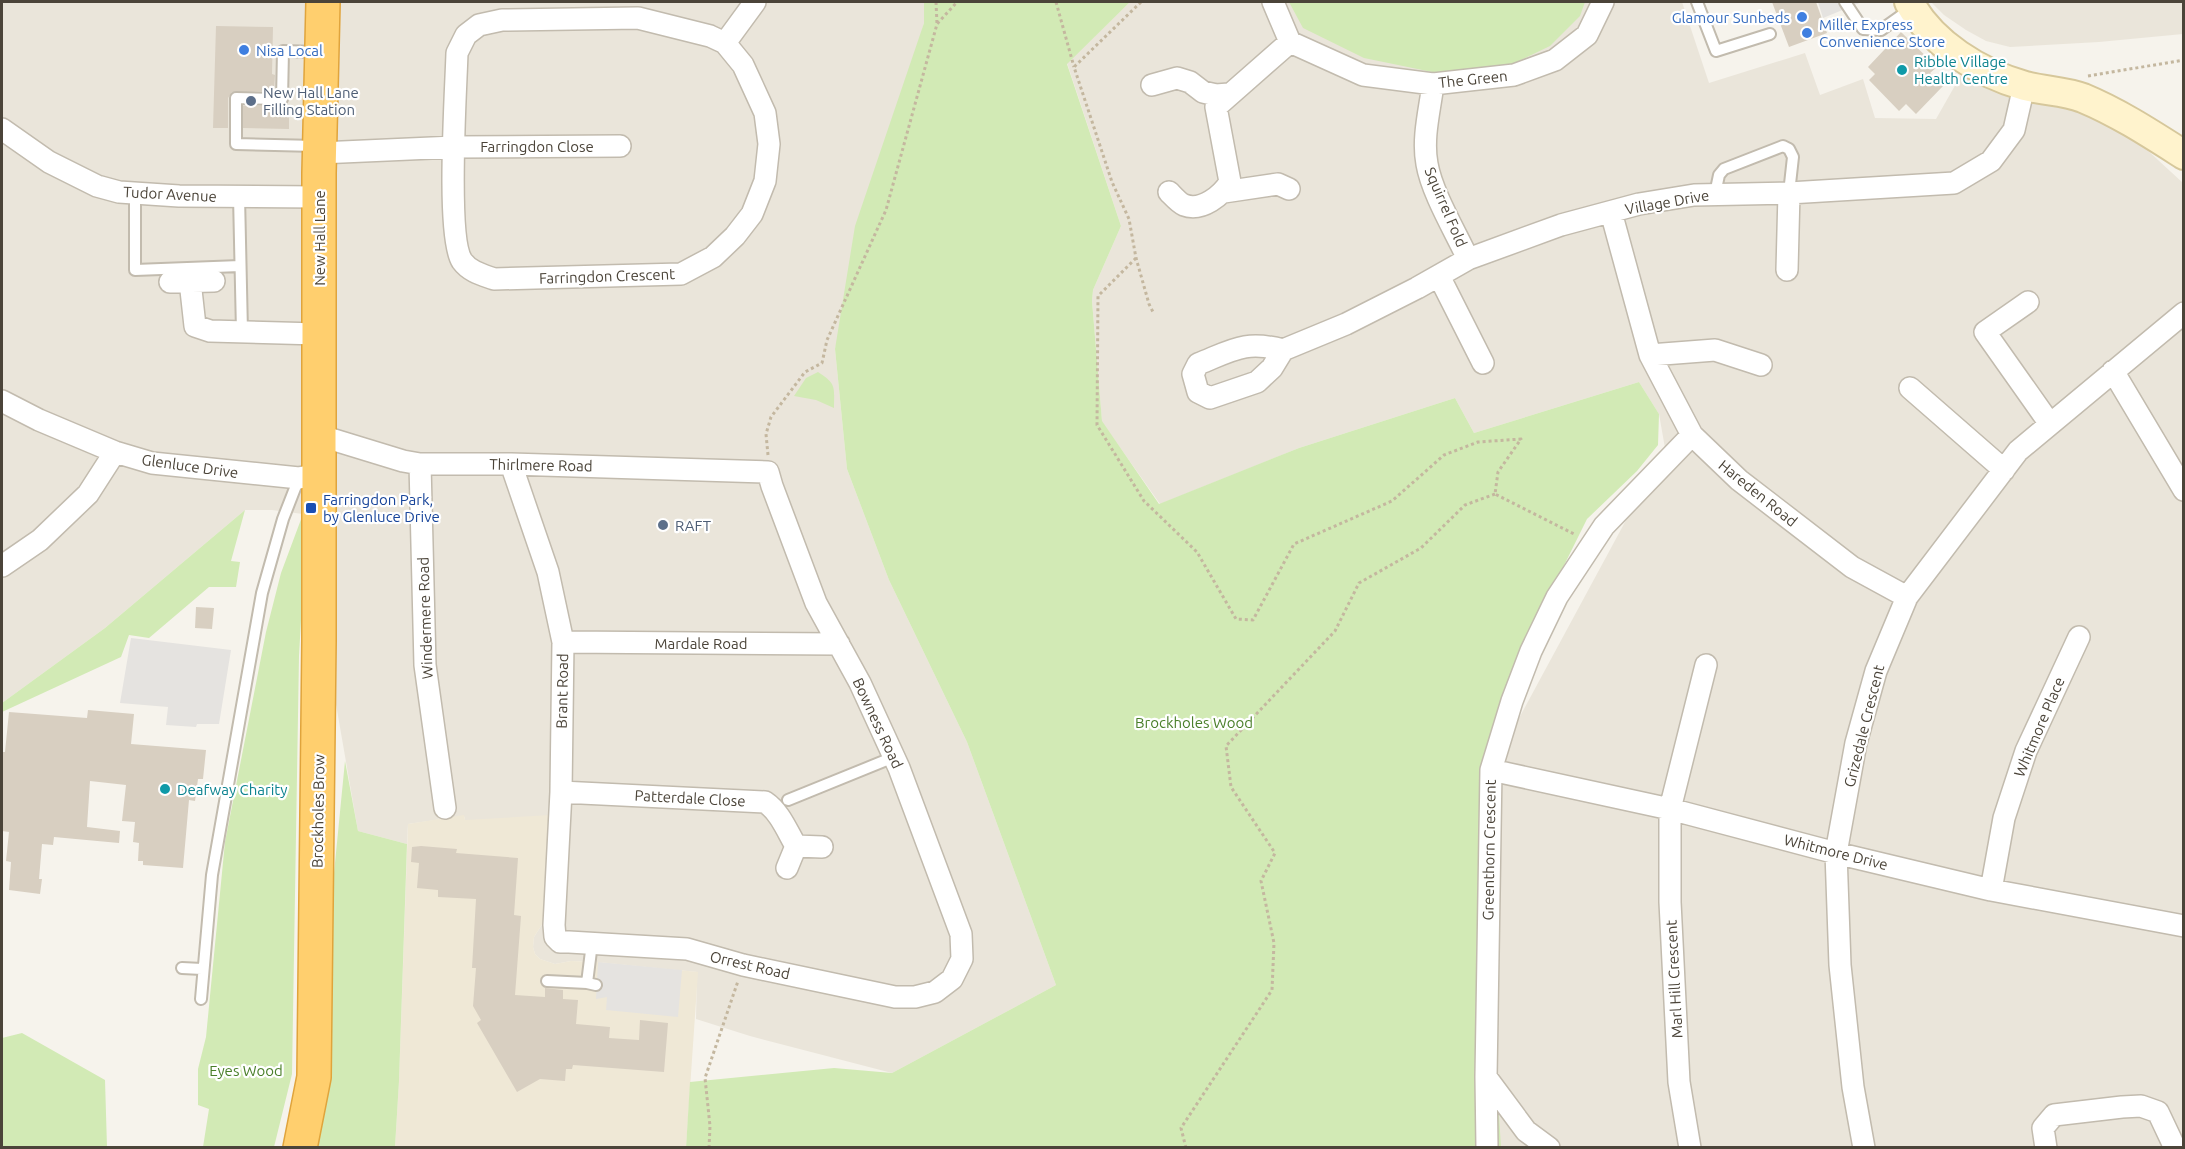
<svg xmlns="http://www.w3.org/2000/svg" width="2185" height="1149" viewBox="0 0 2185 1149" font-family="Ubuntu,sans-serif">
<rect width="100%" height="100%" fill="#f6f3ec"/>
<path fill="#eae5da" d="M2,2h922v21l-89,326 12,120 42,111 78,162 89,243 -164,88 -142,-37 -54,-17 1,-47 -99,-10 -27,-1 -16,3 -15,-5 -5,-5 -2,-7 1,-10 9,-14 -78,-103 -1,-4 -56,8 -1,20 -49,-13 -55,-317 -31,-4h-27l-140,118 -103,75z
M1130,2h552l27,81 96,-30 15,42 43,-16 12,39 61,1 25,-44 117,34 42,16 63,58v964h-692l7,-390 167,-309 -6,-34 -20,-32 -165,51 -19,-35 -156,50 -139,56 -58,-82 -10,-121 1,-11 28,-64 -54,-163z
M1931,2h252v32l-84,8 -89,5 -24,-6 -20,-11 -22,-15z"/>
<path fill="#efe8d6" d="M464,815l1,5 86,-5 -8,108 -9,14 -1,10 2,7 5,5 15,5 16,-3 27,1 100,10 -12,175 -291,1 4,-67 9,-257z"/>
<path fill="#d2eab5" d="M924,2h206l-63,62 54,162 -28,64 -1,11 10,120 57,83 140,-56 156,-50 19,35 165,-51 20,32 -1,31 -21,26 -50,48 -62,125 -45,127 4,107 17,269 -815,1 4,-66 144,-14 58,5 164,-88 -89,-243 -78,-162 -42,-111 -12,-120 20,-123 69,-203z
M1289,2h296l-5,14 -30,30 -46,22 -67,5 -73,-15 -61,-30z
M818,372c19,12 16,15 16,36l-18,-8 -22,-4 12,-18z
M245,510l-14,51 9,1 -4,25h-27l-60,51 -20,-3 -8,22 -119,55v-9l103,-75z
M303,514l3,18 -7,124 -7,418 -18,73h-71l6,-38 -11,-4v-36l8,-32 19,-195 41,-210 15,-59z
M345,761l13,70 49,13 -8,237 -4,66 -97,1 16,-71z
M22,1033l83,47 2,67h-105v-109z"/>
<path fill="#e5e3e0" d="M1818,2h44l-39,16z
M131,638l100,12 -12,74h-22l-1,3 -30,-2 2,-18 -48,-4z
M598,962l84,8 -4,47 -72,-7 1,-13 -11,2z"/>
<path fill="#d8cfc1" d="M1772,2h44l11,31 -38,14z
M216,26l57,1 -1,47 3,1 -1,16 -42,1 -4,6v30h-15z
M1901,32l36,35 -7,6 13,13 -27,28 -10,-10 -7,7 -30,-31 6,-6 -7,-7z
M243,106h46v23l-46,-1z
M196,607l18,1 -2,21 -17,-1z
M88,710l46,4 -3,30 75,6 -3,29h-5l-3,22 -6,-1 -6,68 -40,-3v-4h-5l1,-18 -6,-1 2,-20 -13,-1 4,-36 -36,-4 -3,46 33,4 -1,12 -65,-6 -1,8 -11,-1 -3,35h3l-2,15 -31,-4 2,-28 -5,-1 3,-29 -7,-1v-79h3l4,-40 78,6z
M421,846l36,3 -1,4 62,5 -4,57 7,1 -6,79 30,2v-9l18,2v9l15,1 -2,24 34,3 -1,11 30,2 1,-20 28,3 -4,49 -91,-7 -1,4h-6l-1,12 -25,-2 -23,13 -40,-69 4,-3 -8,-14 3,-38h-4l4,-69 -38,-2v-7l-21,-2 2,-25 -8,-1 1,-15z"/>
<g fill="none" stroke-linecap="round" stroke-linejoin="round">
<g stroke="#c2bbae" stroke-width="14">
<path id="lane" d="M1697,2l19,49 54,-17
M1845,2l18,27 18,1 31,-22
M316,146l-80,-2v-46l46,1 1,-48 34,1
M135,193v77l105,-4
M1715,194l4,-19 5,-6 59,-23 6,3 4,8 -4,36
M239,196l3,136
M788,800l106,-43
M592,943l-5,40 9,2
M182,968l20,1
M547,981l40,2
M201,999l11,-124 50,-282 21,-74 16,-41"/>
</g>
<g stroke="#c2bbae" stroke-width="24">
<path id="street" d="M1273,2l17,40 73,33 70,9 81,-9 41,-15 32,-25 16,-33
M638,18l72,18 15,7 18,22 22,48 4,31 -4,37 -13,33 -17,22 -22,21 -32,17 -187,5c-11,-4 -24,-7 -32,-18 -16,-24 -6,-172 -5,-208l9,-18 13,-10 23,-5z
M725,43l30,-41
M1433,84c-3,25 -11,54 -6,80 5,29 28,67 41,95
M1152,85l25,-7 13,4 13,10 13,3 13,-1
M2,129l47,33 48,24 22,6 60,4 140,1
M320,153l134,-6 166,-1
M1169,192c4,4 10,11 15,13 18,7 38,-10 46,-23l-14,-75 74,-65
M1224,192l54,-8 11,5
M1611,212l39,143 42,80 47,45 113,87 55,30
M1787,270l2,-77
M1439,276l44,87
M190,281l5,45 15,5 108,3
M170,282l44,-1
M2028,302l-43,30 65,92
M1283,350c-38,-10 -50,0 -85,14l-5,10 5,18 12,6 47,-16 15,-14 11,-18 63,-26 71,-36 51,-29 93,-34 78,-21 55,-9 95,-2 165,-10 37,-22 23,-31 10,-44
M1650,355l65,-5 46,15
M2113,371l71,119
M1910,388l94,82
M2,401l37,19 76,32 37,11 147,15 19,-4
M318,435l85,26 17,3h91l257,8 4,14 44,117 44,80 39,85 62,166 1,25 -10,20 -17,13 -20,5h-20l-152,-32 -56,-16 -118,-7h-9l-5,-5 -1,-12 7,-133 2,-150 -15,-70 -37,-108
M420,464l5,201 20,143
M2,566l38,-26 48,-46 27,-42
M563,642l276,2
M1491,770l179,39 166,44 155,37 193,36
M561,792l204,10c15,10 22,29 31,44l26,1
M787,868l9,-22
M1991,890l13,-72 22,-67 53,-114
M1486,1077l40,54 23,17
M1487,1148l-1,-71 5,-307 21,-69 19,-50 26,-54 47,-71 88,-91
M1690,1148l-11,-66 -9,-180v-93l36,-144
M1864,1148l-11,-61 -13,-122 -4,-112 20,-110 20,-72 31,-74 111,-146 166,-138
M2046,1148l-3,-20 11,-13 68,-8 19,-1 17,6 17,36"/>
</g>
<g stroke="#d6c79b" stroke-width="32">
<path id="secondary" d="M1909,2c23,42 70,71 116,84 19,5 40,5 58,12 36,15 68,36 101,57"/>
</g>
<g stroke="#e0a43c" stroke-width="36">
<path id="highway" d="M300,1148l14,-71 5,-436v-468l4,-171"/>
</g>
<path stroke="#c4b79f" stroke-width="3" stroke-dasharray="3 3" stroke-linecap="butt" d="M936,2l1,22
M1056,2l18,65
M1141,2l-67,65 38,115 17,37 7,39 13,46 5,10
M2088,76l96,-16
M1136,258l-38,38 -1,129 47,76 53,51 39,67 17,1 41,-76 98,-43 52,-46 34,-13 43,-3 -23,33 -3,22 81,41
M768,455l-2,-21 5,-17 34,-45 17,-9 5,-23 59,-130 51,-186 20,-22
M709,1148l1,-22 -5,-48 33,-97
M1186,1148l-5,-20 91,-138 2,-47 -13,-62 14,-28 -44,-66 -5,-41 109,-115 24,-48 62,-35 44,-43 30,-11"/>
<use href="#lane" stroke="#fff" stroke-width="10"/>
<use href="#street" stroke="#fff" stroke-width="21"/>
<use href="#secondary" stroke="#fff3cd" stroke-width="28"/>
<use href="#highway" stroke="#ffcf6e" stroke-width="33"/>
</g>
<g fill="#3f7fe0" stroke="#fff" stroke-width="2">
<circle cx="1802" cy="17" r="6"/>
<circle cx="1807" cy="33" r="6"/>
<circle cx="244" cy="50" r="6"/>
</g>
<g fill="#0f9aa8" stroke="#fff" stroke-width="2">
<circle cx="1902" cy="70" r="6"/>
<circle cx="165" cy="789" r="6"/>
</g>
<g fill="#5c6f8a" stroke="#fff" stroke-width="2">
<circle cx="251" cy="101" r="6"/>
<circle cx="663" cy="525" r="6"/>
</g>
<rect fill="#1a4fb4" stroke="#fff" stroke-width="2" x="305" y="502" width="12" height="12" rx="3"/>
<g text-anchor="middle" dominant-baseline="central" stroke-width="4.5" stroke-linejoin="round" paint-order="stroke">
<g font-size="15" fill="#366cbe" stroke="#fff" text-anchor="start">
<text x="1790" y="17" text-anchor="end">Glamour Sunbeds</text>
<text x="1819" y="24">Miller Express<tspan x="1819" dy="17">Convenience Store</tspan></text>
<text x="256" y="50">Nisa Local</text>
</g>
<g font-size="15" fill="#0d838f" stroke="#fff" text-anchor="start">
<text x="1914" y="61">Ribble Village<tspan x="1914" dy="17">Health Centre</tspan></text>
<text x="177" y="789">Deafway Charity</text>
</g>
<g font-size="15" fill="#4b4439" stroke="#fff">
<text transform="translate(1473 79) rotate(-6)">The Green</text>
<text x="537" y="146">Farringdon Close</text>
<text transform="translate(170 194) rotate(3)">Tudor Avenue</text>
<text transform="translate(1667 202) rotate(-10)">Village Drive</text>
<text transform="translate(1446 207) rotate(67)">Squirrel Fold</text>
<text transform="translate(319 238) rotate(-90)">New Hall Lane</text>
<text transform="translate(607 276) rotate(-2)">Farringdon Crescent</text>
<text transform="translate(541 465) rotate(1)">Thirlmere Road</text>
<text transform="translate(190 466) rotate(8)">Glenluce Drive</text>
<text transform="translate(1758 493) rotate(39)">Hareden Road</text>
<text transform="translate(425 618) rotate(-92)">Windermere Road</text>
<text x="701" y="643">Mardale Road</text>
<text transform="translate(562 691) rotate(-89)">Brant Road</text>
<text transform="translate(878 723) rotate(65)">Bowness Road</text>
<text transform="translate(1864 726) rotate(-76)">Grizedale Crescent</text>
<text transform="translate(2039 727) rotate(-67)">Whitmore Place</text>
<text transform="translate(690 798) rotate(3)">Patterdale Close</text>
<text transform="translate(318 811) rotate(-89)">Brockholes Brow</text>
<text transform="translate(1489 850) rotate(-89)">Greenthorn Crescent</text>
<text transform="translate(1836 852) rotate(14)">Whitmore Drive</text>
<text transform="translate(750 965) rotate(13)">Orrest Road</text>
<text transform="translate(1674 979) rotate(-93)">Marl Hill Crescent</text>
</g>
<g font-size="15" fill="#4e5e75" stroke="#fff" text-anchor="start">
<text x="263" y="92">New Hall Lane<tspan x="263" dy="17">Filling Station</tspan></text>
<text x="675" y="525">RAFT</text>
</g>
<g font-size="15" fill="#164399" stroke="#fff" text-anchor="start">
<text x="323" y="499">Farringdon Park,<tspan x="323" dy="17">by Glenluce Drive</tspan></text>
</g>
<g font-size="15" fill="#4a7f2a" stroke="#fff">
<text x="1194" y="722">Brockholes Wood</text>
<text x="246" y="1070">Eyes Wood</text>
</g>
</g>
<rect width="2185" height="1149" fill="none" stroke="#4b4439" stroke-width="6"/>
</svg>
